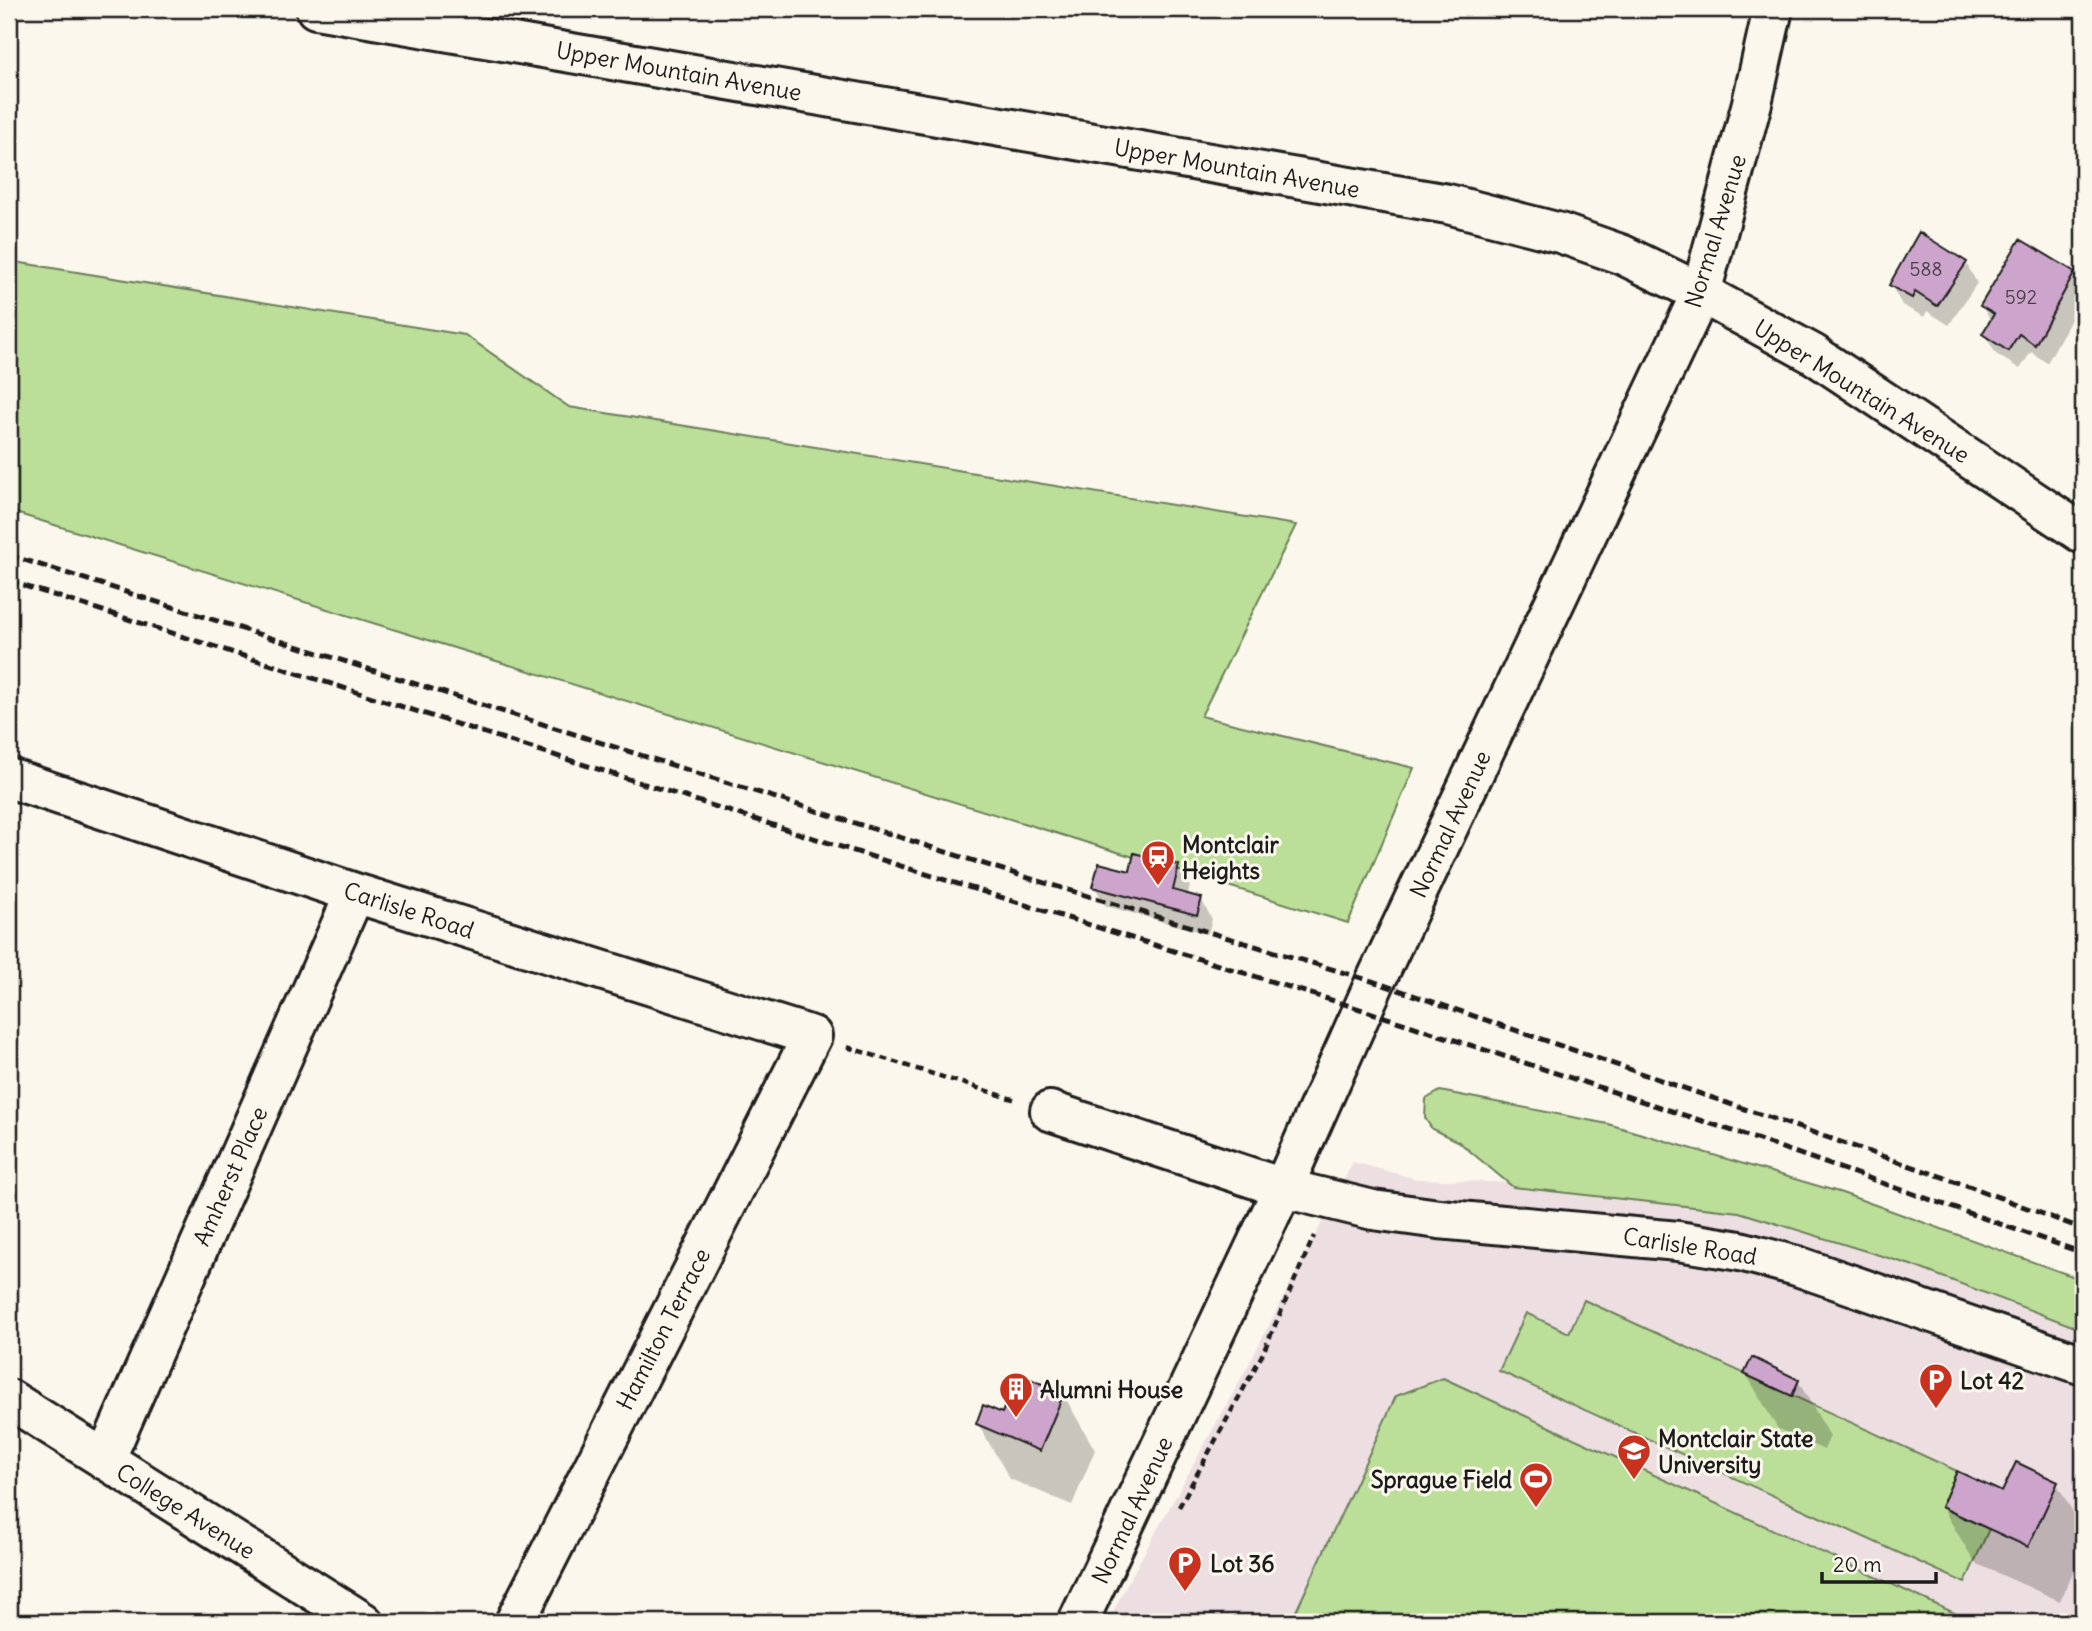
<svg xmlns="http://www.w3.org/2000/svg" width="2092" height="1631" viewBox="0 0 2092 1631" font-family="Delius,sans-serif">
<rect width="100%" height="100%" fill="#fbf7ec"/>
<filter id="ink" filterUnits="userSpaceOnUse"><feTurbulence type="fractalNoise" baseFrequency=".0143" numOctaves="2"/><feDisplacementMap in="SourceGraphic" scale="14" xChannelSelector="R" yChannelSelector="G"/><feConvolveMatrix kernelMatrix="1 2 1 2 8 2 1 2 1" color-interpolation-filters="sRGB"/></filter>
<g filter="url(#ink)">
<path fill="#eddee2" d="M1353,1162l64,17 351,14 315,115v314h-974l12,-27 127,-229z"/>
<path fill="#bbdf99" stroke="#6c7e5a" stroke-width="2" d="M9,261l456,74 104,72 727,118 -95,191 213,52 -66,155 -1339,-412z
M1440,1091l168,33 234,69 241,87v50l-172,-65 -172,-53 -226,-25 -54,-45 -27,-13 -7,-11 1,-19z
M1584,1300l373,171 -16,36 48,22 -24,54 -466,-212 27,-58 43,20z
M1443,1378l531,244h-683l105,-226z"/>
<path fill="#0003" d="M1966,263l11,20 -28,42 -22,-14 -3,6 -22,-12 -11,-20z
M2074,274l9,16v8l-36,65 -16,-11 -11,17 -24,-15 -12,-20 7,-12 -9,-16z
M1178,867l12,20 -3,9 14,3 11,20 -4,15 -102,-28 -12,-20 37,-13z
M1746,1374l52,7 32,55 -6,14 -46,-21z
M1025,1394h38l32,56 -23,55 -62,-26 -32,-55 25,-8z
M2057,1484l26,46v20l-23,51 -85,-38 -33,-56z"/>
<path fill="#cda5cc" stroke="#1c1c1c" stroke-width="2" d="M1919,232l48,30 -30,44 -22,-14 -3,6 -23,-13z
M2020,239l55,33 -40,73 -16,-11 -11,17 -26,-17 12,-20 -14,-8z
M1134,853l45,12 -6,25 29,8 -5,17 -105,-28 7,-24 31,8z
M1752,1357l47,23 -7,16 -48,-22z
M1030,1379l34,14 -24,58 -64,-27 7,-19 19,8 11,-27 11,6z
M2016,1462l42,20 -30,65 -87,-40 16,-36 45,21z"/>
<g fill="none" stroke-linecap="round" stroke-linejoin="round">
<g stroke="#1c1c1c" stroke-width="44">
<path id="minor" d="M9,778l346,115 457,143 -297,586
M1050,1111l233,77 90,22 66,9 239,22 62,10 57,15 286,99
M9,1399l354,223
M105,1460l250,-567"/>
</g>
<g stroke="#1c1c1c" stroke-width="44">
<path id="tertiary" d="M316,9l1132,195 112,29 63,22 78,38 112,61 270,180
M1078,1622l205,-434 92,-206 326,-689 51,-190 21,-94"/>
</g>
<path stroke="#1c1c1c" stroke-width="4.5" stroke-dasharray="7 5" stroke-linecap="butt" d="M847,1047l169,53
M1179,1507l83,-152 52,-119"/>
<use href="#minor" stroke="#fbf7ec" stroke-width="38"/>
<use href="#tertiary" stroke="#fbf7ec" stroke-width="38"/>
<path stroke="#1c1c1c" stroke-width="5" stroke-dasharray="10 5" stroke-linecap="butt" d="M9,555l1013,321 353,106 591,203 117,44
M9,581l914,292 440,137 376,123 344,120"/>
</g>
</g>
<defs>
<g id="station-pin" transform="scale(1.75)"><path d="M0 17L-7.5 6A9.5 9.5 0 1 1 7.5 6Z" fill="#c8321e" stroke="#fbf7ec"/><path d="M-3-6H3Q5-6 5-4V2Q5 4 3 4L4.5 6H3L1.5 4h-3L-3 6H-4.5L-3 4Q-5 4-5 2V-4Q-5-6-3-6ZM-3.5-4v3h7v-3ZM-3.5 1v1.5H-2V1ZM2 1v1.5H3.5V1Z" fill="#fff"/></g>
<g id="parking-pin" transform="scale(1.75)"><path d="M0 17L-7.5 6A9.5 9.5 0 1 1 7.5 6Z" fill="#c8321e" stroke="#fbf7ec"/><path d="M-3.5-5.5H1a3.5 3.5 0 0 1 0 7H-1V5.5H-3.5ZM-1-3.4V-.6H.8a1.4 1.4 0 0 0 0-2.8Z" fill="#fff"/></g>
<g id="building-pin" transform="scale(1.75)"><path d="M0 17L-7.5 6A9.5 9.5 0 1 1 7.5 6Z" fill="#c8321e" stroke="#fbf7ec"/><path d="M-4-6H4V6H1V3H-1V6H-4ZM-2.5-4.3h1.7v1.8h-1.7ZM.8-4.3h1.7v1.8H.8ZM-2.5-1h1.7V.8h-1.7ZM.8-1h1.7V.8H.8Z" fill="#fff"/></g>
<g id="university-pin" transform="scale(1.75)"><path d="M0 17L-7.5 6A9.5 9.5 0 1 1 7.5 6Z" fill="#c8321e" stroke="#fbf7ec"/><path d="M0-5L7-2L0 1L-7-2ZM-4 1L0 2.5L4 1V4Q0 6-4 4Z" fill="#fff"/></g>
<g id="stadium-pin" transform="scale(1.75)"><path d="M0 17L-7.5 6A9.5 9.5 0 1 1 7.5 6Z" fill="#c8321e" stroke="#fbf7ec"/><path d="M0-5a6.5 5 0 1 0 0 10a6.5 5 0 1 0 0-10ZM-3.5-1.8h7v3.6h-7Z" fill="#fff"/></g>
</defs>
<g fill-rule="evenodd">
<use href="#station-pin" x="1158" y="857"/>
<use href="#parking-pin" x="1936" y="1380"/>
<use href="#building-pin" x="1016" y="1389"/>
<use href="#university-pin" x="1634" y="1451"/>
<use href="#stadium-pin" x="1536" y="1479"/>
<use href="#parking-pin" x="1185" y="1563"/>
</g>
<g text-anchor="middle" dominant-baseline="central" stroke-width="6" stroke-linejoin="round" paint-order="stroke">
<g font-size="19" fill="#483e48">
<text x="1926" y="269">588</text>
<text x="2021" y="297">592</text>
</g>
<g font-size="23" fill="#1c1c1c" stroke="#fbf7ec">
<text transform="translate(679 71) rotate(10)">Upper Mountain Avenue</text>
<text transform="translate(1237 168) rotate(10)">Upper Mountain Avenue</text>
<text transform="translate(1715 231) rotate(-73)">Normal Avenue</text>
<text transform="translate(1862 391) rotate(32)">Upper Mountain Avenue</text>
<text transform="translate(1450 824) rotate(-65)">Normal Avenue</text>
<text transform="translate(409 910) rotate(18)">Carlisle Road</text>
<text transform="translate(230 1176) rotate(-66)">Amherst Place</text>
<text transform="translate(1690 1246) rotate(9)">Carlisle Road</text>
<text transform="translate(663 1329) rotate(-63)">Hamilton Terrace</text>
<text transform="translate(1132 1510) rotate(-65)">Normal Avenue</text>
<text transform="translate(186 1511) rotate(32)">College Avenue</text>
</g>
<g font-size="23" font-weight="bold" fill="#1c1c1c" stroke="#fbf7ec" text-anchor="start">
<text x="1182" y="844">Montclair<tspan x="1182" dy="26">Heights</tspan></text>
<text x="1960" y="1380">Lot 42</text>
<text x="1040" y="1389">Alumni House</text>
<text x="1658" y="1438">Montclair State<tspan x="1658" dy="26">University</tspan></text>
<text x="1512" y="1479" text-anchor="end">Sprague Field</text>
<text x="1210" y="1563">Lot 36</text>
</g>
</g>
<rect width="2092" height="1631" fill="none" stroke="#fbf7ec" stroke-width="35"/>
<rect x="18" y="18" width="2057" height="1596" fill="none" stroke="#1c1c1c" stroke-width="2.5" filter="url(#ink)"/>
<path d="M1822 1572v10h114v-10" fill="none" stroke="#1c1c1c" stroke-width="3.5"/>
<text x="1833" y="1572" font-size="21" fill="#1c1c1c" stroke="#fbf7ec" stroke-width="5" paint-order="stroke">20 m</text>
</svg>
